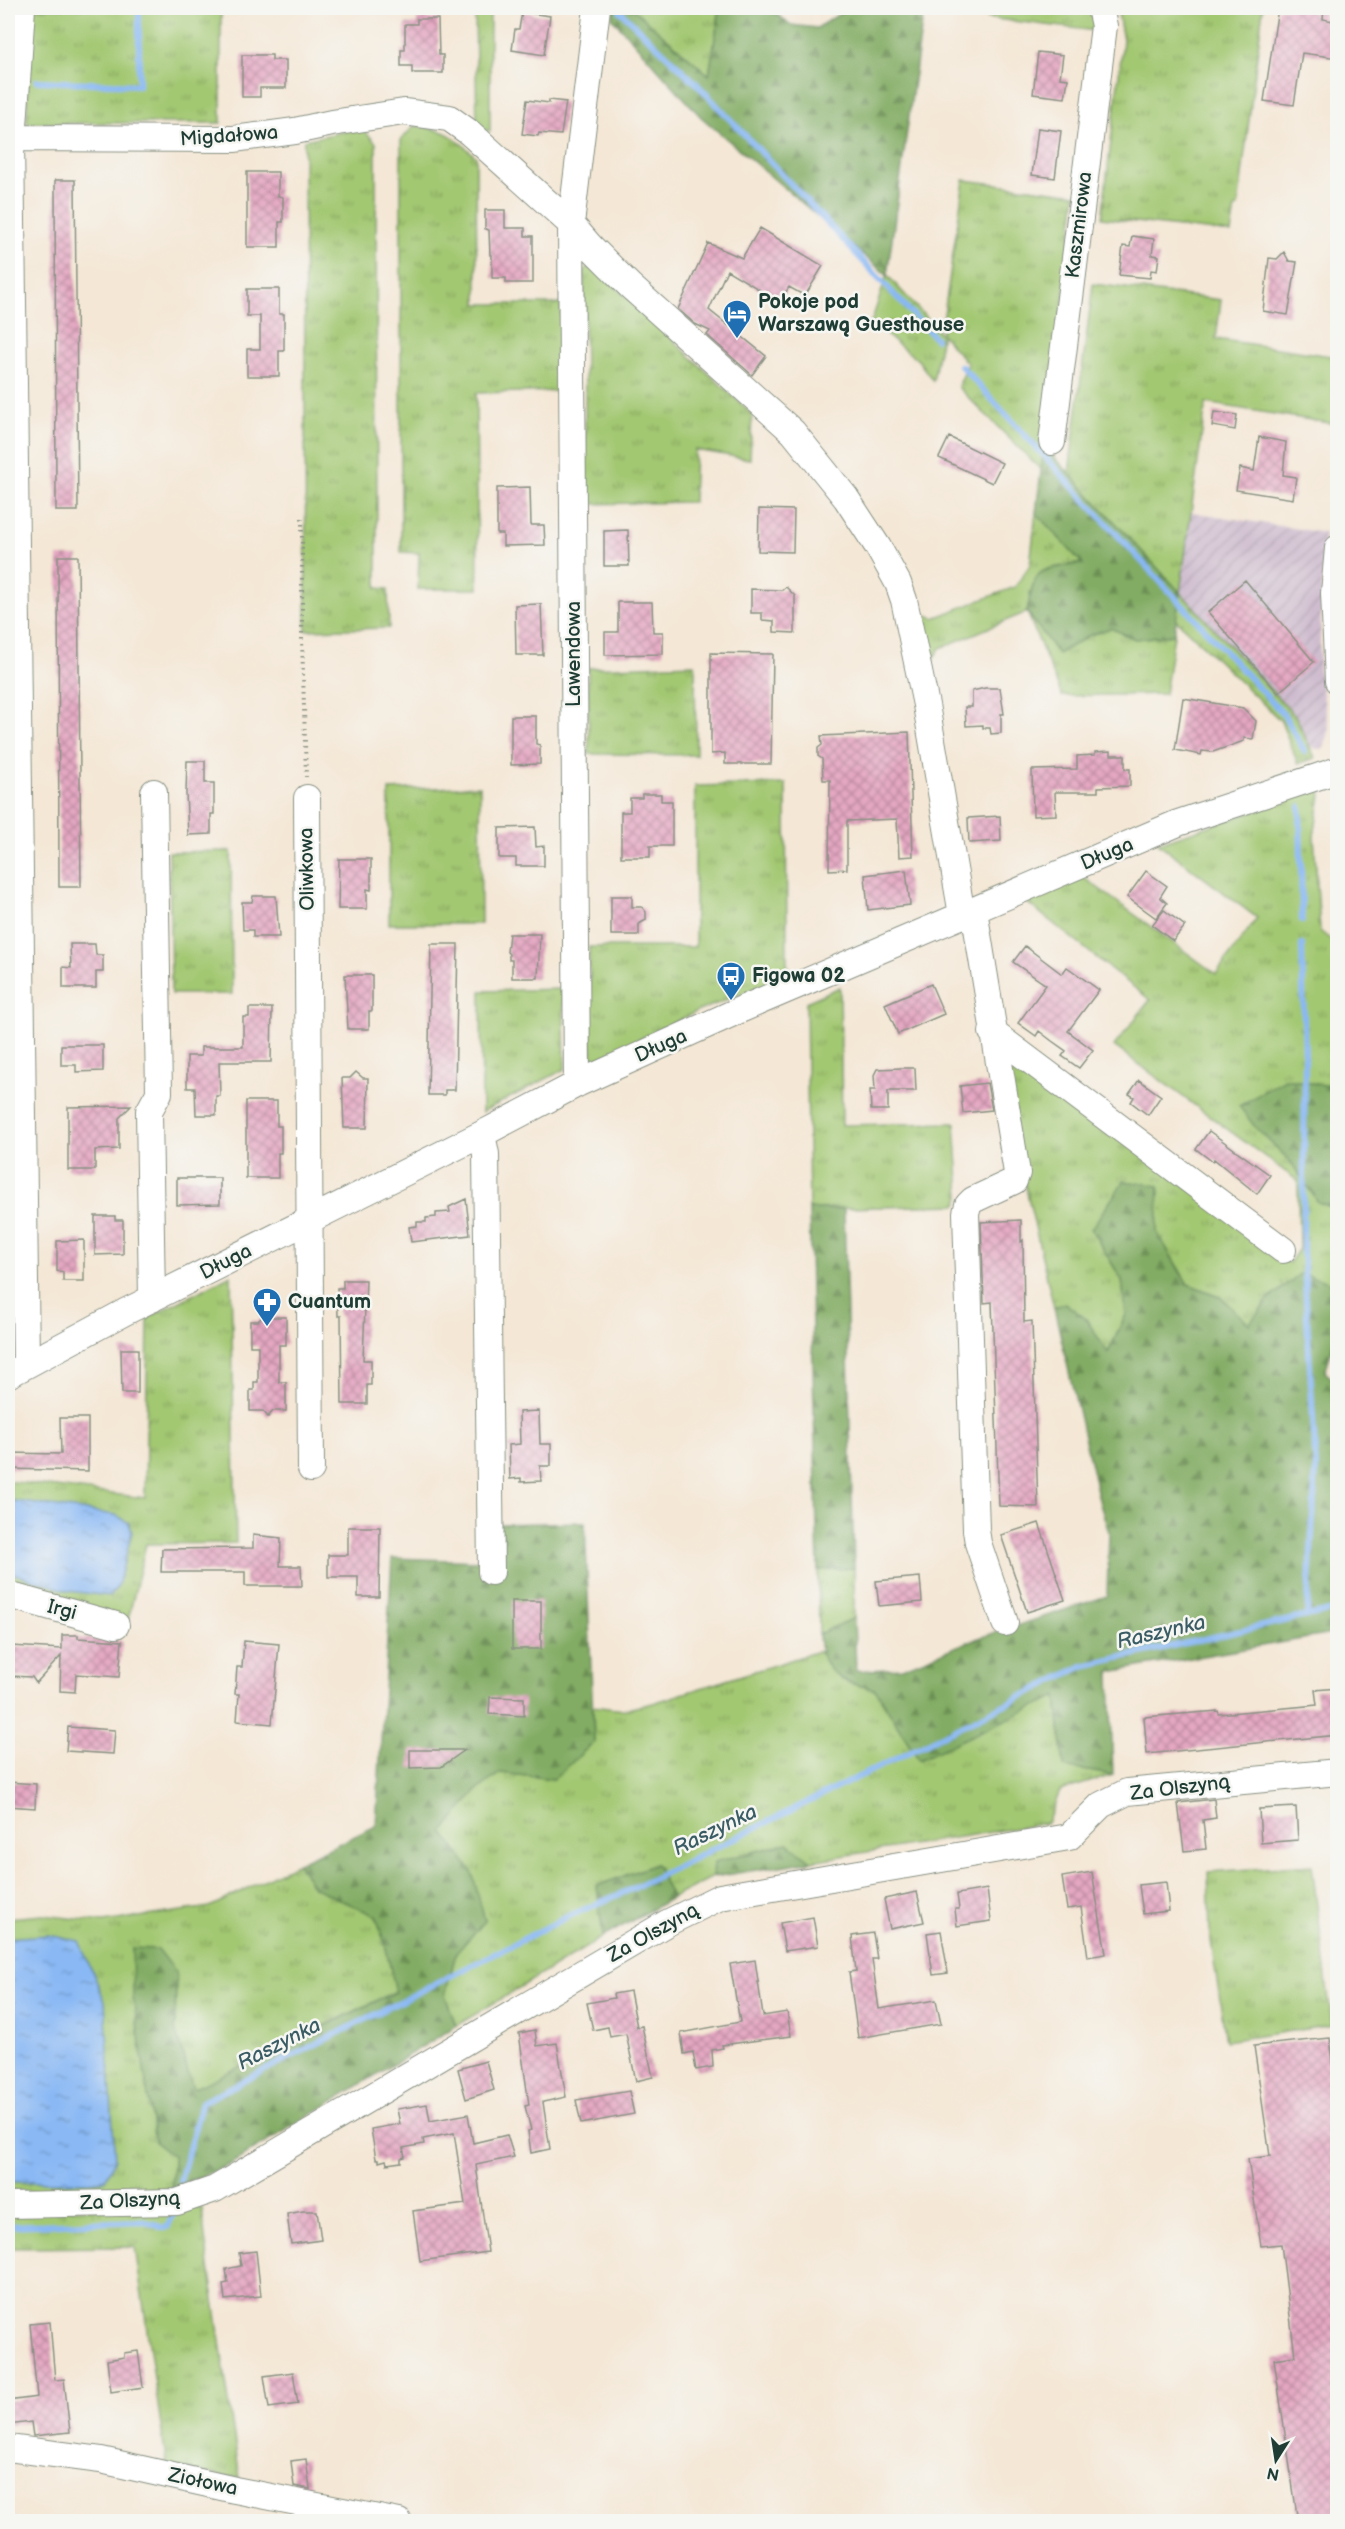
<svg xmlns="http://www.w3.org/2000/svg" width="1345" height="2529" viewBox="0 0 1345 2529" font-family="'Balsamiq Sans',sans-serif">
<defs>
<pattern id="industrial-furrows" width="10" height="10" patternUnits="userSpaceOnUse" patternTransform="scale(1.5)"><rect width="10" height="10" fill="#cfbdcf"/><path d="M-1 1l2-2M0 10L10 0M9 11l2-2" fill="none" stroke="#b1a3b2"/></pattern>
<pattern id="grass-tufts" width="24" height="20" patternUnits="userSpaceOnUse" patternTransform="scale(1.5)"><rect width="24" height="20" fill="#a3c872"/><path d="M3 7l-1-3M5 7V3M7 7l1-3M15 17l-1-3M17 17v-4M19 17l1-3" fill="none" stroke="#84a45e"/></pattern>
<pattern id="forest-firs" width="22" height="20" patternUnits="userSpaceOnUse" patternTransform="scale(1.5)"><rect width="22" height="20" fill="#82ac64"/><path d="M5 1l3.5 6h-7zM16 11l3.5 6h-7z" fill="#6a8d53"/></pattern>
<pattern id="water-ripples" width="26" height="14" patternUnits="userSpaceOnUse" patternTransform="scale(1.5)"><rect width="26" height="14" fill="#89b8f4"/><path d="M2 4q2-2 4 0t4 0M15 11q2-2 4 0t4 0" fill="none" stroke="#6f97c6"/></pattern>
<pattern id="building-cross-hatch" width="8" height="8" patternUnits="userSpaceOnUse" patternTransform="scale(1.5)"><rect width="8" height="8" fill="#e5a7c2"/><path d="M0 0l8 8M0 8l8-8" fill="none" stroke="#b9899e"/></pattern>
</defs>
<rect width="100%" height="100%" fill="#f6f6f2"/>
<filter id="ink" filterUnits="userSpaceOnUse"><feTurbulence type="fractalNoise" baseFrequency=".0167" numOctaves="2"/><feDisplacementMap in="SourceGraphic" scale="12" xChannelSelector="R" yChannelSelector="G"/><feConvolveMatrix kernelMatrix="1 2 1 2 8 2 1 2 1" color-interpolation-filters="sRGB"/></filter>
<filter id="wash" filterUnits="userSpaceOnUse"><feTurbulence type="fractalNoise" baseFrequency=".008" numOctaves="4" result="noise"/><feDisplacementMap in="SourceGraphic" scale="24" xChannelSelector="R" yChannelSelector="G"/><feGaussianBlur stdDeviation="1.35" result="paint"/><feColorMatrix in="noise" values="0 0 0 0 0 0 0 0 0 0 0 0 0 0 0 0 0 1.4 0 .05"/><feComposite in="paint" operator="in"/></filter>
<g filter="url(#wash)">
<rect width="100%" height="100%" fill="#f4e7d5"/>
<path fill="url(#industrial-furrows)" d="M1191,512l133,21 -5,138 10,59 -5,18 -8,1 -8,-5 -12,-27 -116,-125z"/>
<path fill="url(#grass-tufts)" stroke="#618253" stroke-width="1.5" d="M29,8h192v115h-194z
M475,8h15v123l-13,-2z
M632,8h88l-11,67z
M989,8h103l4,23 -109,-13z
M1117,8h146l-25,199 -3,1 -4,25 -129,-15 21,-178z
M414,126c32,3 39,9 62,31l1,147h84l3,87 -88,2 2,196h-60l1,-36 -18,-1v-412z
M362,128l14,15 1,445 11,1 1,39 -83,2 -2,-490z
M964,180l112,14 -34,277 -84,-84 10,-23 -26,-29 -9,46 -15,-21 -47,-37 16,-48 54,59z
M591,264l161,150 -2,45 -55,-9 -2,52 -107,2 -2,-233z
M1093,284l128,16 -5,39 121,18 -1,67 -130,-21 -26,189 116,125 19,41 -17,6 -17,-43 -106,-102 4,-27 -110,-119z
M1036,513l46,50c-45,7 -47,3 -55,49l31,42 32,-19 21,-7 24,11 39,-4 -9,59 -103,2 -35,-84 -87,36 -12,20 -9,-56 15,6 81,-31 15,-22z
M695,664l1,91 -107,-1 -1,-86z
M786,784l1,180 4,10 -95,38 -104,50 -3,-115h106v-161z
M480,786l1,138h-92v-134z
M1322,789l-8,47 6,95 17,14v142l-52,-8 -30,48 35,34 28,41 19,8v75l-37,-11 -31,25 -20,25 -30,-28 -31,-12 -31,-52 2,-46 -68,43 31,51 4,35 -19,39 -21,-35 -21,-16 -11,5 -33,-141 -22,-124 290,220 10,-14 -1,-68 -184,-135 36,-46 -125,-99 58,-24 133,97 41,-56 -99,-75z
M231,851l1,143h-61l-2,-142z
M840,987l2,138 113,-2 5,74 -3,8 -148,4 -3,-207z
M563,989l2,80 -83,43 -1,-121z
M231,1275l5,268 -90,1 -18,76 -120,-34v-105l137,17 3,-180z
M854,1568v50l-35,16 -1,-64z
M819,1651c16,30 24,32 56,38l182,7 7,71 49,8 -53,16 -13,32 -236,38 -23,-18 -74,19 -1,15 -41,21 -16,-34 -59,22 6,51 -147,89 -11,-31 11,-42 29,-33 -43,-88 34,-41 24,-18 54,6 40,-37 -1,-36 30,4 30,-7z
M298,1863l15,24 63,29 9,28 11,47 -203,99 -18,-61 1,-57 -29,112 8,58 18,14 -1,32 -78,5 -86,-2v-273l35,-3 60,7 107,-15z
M1312,1865l20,160 -106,16 -16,-107 -2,-62z
M202,2208l3,30 35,240 -73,-11 -32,-220 -127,1v-39z"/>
<path fill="url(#forest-firs)" stroke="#50744c" stroke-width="1.5" d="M614,8h18l77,67 11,-67h49l22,17 26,3 27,-17 2,-3h78l-37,267 -186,-158 -89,-99z
M1044,446l136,146 -6,43 -39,4 -24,-11 -21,7 -32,19 -31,-42c9,-49 11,-40 55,-49l-46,-50z
M1285,1079l52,8v123l-19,-8 -28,-41 -35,-34 -16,-21z
M1124,1181l35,5 -2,46 30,52 32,12 30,28 20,-25 32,-26 36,12v47l-12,40 13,12 -1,249 -227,39 3,103 -49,-8 -7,-71 -138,64 -44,-71c-35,-7 -55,-16 -56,-55l35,-16 2,53 46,-3 71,-28 134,-44 2,-64 -9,-28 -46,-196 11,-5 21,16 22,34 18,-38 -4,-35 -31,-51z
M809,1209h35l10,359 -36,2z
M585,1522l9,220 -40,37 -54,-6 -24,18 -33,41 29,40 13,49 -29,32 -11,42 11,31 -227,139 -57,23 1,-32 -18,-14 -22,-145 -1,-49 26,1 18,23 -1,57 18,60 203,-97 -11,-48 -9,-28 -63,-29 -15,-24 78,-37 16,-268 89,3 18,-37z
M788,1843l23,18 -98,16 1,-15z
M656,1864l16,34 -69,39 -6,-51z"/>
<path fill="url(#water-ripples)" stroke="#547a94" stroke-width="1.5" d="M8,1500l108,15 13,8 3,9 -14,54 -8,10 -42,-5 -60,-19z
M48,1935l31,6 26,60 10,158 -10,21 -16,2h-81v-244z"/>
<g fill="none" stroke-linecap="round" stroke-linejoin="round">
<path stroke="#89b8f4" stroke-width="6" d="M620,11l77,73 239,255
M37,81l102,4v-77
M961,366l323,349 21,37
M1300,807l2,113
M1302,945l3,114 -2,191 13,218 -9,148
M180,2181l22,-79 367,-186 65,-28 449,-222 255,-57
M8,2226l133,-5 13,3 8,4 6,-2 7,-16"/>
</g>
<g id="blocks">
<path fill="url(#building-cross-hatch)" d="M1278,8h46l-1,11 15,3v36l-36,-5 -8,52 -30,-4z
M522,12l28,4 -6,39 -32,-5 3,-21h4z
M417,19h21l1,36h4v18h-31v-7h-11v-16h4v-26h12z
M1038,52l25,3 -3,23 8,1 -3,19 -32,-4z
M242,55h30v5h14v28h-26v9h-18z
M527,100l22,3v-3l17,2 -5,33 -22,-2 -1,3 -16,-2z
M1038,128l23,3 -6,47 -23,-3z
M247,172h31v24l5,1v25h-4v25h-32z
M55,180h20l3,331h-22z
M485,210h20v18h20v8h8v47h-27v-5h-14v-23h-2l-1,-25 -4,-1z
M760,228l63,38 -18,30 -16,-9 -9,15 -53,-32 -18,40 57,46 -14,19 -45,-40 3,-4 -15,-7 -17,-15 30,-66 34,15z
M1132,236l22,3 -2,16 7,1 -2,15 -6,-1 -1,8 -31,-3 4,-29 7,1z
M1284,252l5,9 8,1 -9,53 -25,-4 6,-53 8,1z
M247,289h32v25h5v37h-5v25h-32v-27h13v-33h-13z
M1214,412l23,3 -2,15 -23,-4z
M949,437l53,26 -10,20 -53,-25z
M1259,437l27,5 -3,33 13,2 -3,22 -57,-9 4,-22 14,3z
M530,487l1,38h13l1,20 -42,1v-12h-6v-46z
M759,509l35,1 -1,42 -35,-1z
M628,530l1,36h-25v-35z
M58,556h20l3,331h-22z
M1245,580l69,82 -36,31 -70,-81z
M786,587l9,9v37l-21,-1v-11l-12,-1v-7h-11v-24l31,1z
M618,602h34l1,30h10v22l-58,1v-23h13z
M541,604l2,51h-27l-1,-50z
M711,653l62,1 -2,110h-46v-11l-14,1z
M985,688h15l4,26h-3v19l-10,1 -1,-6h-7v-3l-17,1 -1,-19h7v-16z
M1183,698l60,10 13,13 -3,18 -9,-1v3l-31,11 -11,-1 -1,4 -26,-5z
M511,716h25v28l4,1v19l-29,1z
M909,732l4,124 -14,1 -2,-38 -50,2v48l-18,1 1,-90h-7l-1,-21 -4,-3v-8l4,-3 -1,-9z
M1111,751v4h14v14h5v17l-32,1v5h-43l1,23 -23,1 -1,-46 45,-1v-13l18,-1v-3z
M187,761h18v22h9v31h-3v20l-23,1 -2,-42z
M642,794h19v7h11v45h-22v11h-29v-45h9v-14h12z
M1000,816l1,25 -32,2 -1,-25z
M535,827l1,20 8,-1v20h-28v-8h-17v-30z
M339,859h32v31l-4,-1v20h-29z
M906,870l4,35 -42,5 -3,-35z
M1146,871l21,15 -7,11 7,6 -11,15 -29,-21z
M253,896h23l3,41h-26v-7h-10l-1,-28h10z
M611,896h21v11h10l4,5v8l-7,4v11h-28z
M1164,910l21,16 -12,15 -21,-16z
M509,934h31l-2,44h-26v-18h-3v-6l-2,-2z
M70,944h25l1,11h7v17h-7v16h-33v-21l8,1z
M431,944h27l-3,146h-10v5h-17z
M1025,946l37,28 5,-7 32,23 -31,41 25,19 -14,18 -17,-12 4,-5 -14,-10 -13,-10 -3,5 -18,-13 28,-38 -33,-23z
M345,975h27v36h-3v18h-21z
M931,984l13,30 -46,20 -13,-30z
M249,1008h23l-1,54h-52l1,34h-4v19h-20l-1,-27h-8v-32h14v-9h42v-30h6z
M61,1045h42v26l-27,1v-7h-15z
M902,1068h13l1,23h-28v19h-17l-1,-20h5l-1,-15 3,-6z
M356,1072l7,6h5l-1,50h-23l-2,-50h8z
M1139,1080l22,16 -13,19 -17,-13 3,-5 -5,-3z
M987,1083l5,27 -29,3 -3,-27z
M246,1101h31v25h4v27h-3v25h-32z
M131,1106l-12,12v31l-24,1v20h-27v-63z
M1209,1131l61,44 -13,19 -43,-35 -1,3 -17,-13z
M177,1178h43v26l-43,1z
M466,1199l4,36 -59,7 -2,-15 8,-1v-4h9v-4l10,-1v-4l14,-1 -1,-5z
M95,1216h20v4h8v34l-28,1z
M1021,1220v22l2,-2 1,82 8,-1 6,186 -39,-1 -7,-204 -8,1 -3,-81z
M84,1240v41h-21v-9l-6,-1v-30z
M343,1280h23l-3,80h8v25h-4v19h-25l-1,-88h-3l-1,-28h6z
M268,1311l5,6h13v28h-7v37h7v29h-13l-5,6 -5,-6h-13v-21h4v-8h4v-36h-8v-25h8z
M121,1349h17v44h-16z
M539,1411l1,33h11v22h-11l1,15 -20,1v-4l-11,1 -1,-34 11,-1 -1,-32z
M60,1418h28v53l-80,-2v-16l53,1z
M1039,1523l26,77 -38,12 -26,-77z
M348,1527h32l-1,70h-21v-20h-30v-22h20z
M253,1535l28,3 -1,28h21l1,20h-57v-14h-84l1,-23 91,-1z
M920,1577l2,25 -43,4 -3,-25z
M512,1601h29v48h-29z
M62,1635h16v3l44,3 -3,36 -43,-3 -1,18 -15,-1 1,-35 -25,27 -4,-6 -23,-1 2,-30 51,3z
M244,1641l35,3 -7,80 -35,-3 2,-27h-4l2,-27h5z
M1338,1688v47l-191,19 -3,-37 74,-6 1,3 98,-9 -2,-15z
M490,1697l34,1v18l-35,-2z
M68,1727l47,3 -2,24 -47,-3z
M410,1750h55l-24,17 -31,1z
M8,1782l28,2 -1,24 -27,-2z
M1214,1799l2,19 -13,2 3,29 -22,2 -6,-48z
M1296,1807l2,33 -37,3 -2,-34z
M1092,1872l14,82 -18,3 -7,-50 -14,2 -5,-32z
M1166,1882l3,29 -26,3 -4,-29z
M987,1889l4,32 -34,5 -2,-17h4l-2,-15z
M917,1892l7,30 -34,7 -6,-30z
M813,1917l5,29 -33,5 -5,-28z
M941,1931l7,42 -15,2 -6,-42z
M873,1933l4,26h-5l7,50 57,-9 5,24 -83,14 -9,-66 7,-1 -4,-35z
M755,1960l8,56 24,-4 4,24 -69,9 1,3 -11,2 1,17 -17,3 -3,-18 -9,2 -3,-21 59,-11 -10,-58z
M630,1991l7,36 5,-1 11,51 -17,4 -10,-47 -16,3 -2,-10 -15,3 -6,-27 27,-5 -1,-4z
M535,2030l2,16 20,-3 9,54 -23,5 7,47 -19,4 -3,-22 3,-1 -6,-24 4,-1 -10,-72z
M1330,2038l8,64v420h-40l-24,-163 21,-3 -14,-112 -20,2 -13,-87 22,-3 -16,-110z
M486,2061l8,29 -28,9 -8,-30z
M629,2091l5,23 -53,10 -5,-24z
M427,2104l3,17 38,-7 5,29 34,-8 7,22 -38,8 12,87 -68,9 -7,-50 52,-7 -11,-71 -31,6 1,5 -21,4 2,9 -4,1v4l-14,2 -1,-4 -7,2v-3h-3l-5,-30 29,-5 -3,-15z
M303,2211h14l4,29 -30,4 -4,-30z
M256,2251l5,45 -36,4 -2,-16 5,-1 -2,-14 15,-3 -2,-13z
M50,2322l5,58 9,-1 6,53 -37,4 -2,-14 -23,3v-24l29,-4 -7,-73z
M138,2351l5,36 -32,5 -4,-32 17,-3v-4z
M293,2372l5,32 -29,4 -5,-32z
M306,2459l4,30 -16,-3 -3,-25z"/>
</g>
</g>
<g filter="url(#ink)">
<use href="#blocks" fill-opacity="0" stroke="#8a9284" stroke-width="1.5"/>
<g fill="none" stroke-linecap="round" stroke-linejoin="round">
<g stroke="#8a9284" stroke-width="28">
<path id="minor" d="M22,8l-8,118 -3,12 15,1225
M8,138l226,1 61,-8 37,-8 72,-11 45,6 21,15 101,91 19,22 40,40 163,146 53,66 32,49 20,36 6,17 22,105 36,210
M1052,442l52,-416 -4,-18
M1338,548l-4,45 4,88
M307,798l4,671
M974,910l43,263 -3,8 -41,19 -5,5 -2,8 10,317 2,13 27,80
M992,1032l291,218
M577,1084l-6,-860 26,-216
M482,1134l4,20 5,418
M152,1299l-3,-188 10,-18 -5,-301
M8,1375l117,-63 357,-178 95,-50 165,-75 436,-186 160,-53
M8,1595l108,30
M8,2205l169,-3 38,-13 452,-266 53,-26 349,-60 32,-32 26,-13 211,-20
M8,2448l93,12 134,30 164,32"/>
</g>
<path stroke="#8a9284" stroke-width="4" stroke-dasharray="1.5 4.5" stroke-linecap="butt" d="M302,518v120l4,139"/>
<use href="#minor" stroke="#fff" stroke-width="26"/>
</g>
</g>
<defs>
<g id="hotel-pin" transform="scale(1.5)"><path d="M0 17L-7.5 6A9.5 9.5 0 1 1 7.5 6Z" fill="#1f6fb2" stroke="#f6f6f2"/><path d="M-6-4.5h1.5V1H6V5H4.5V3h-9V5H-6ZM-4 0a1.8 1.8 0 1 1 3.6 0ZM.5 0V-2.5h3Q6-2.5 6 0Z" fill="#fff"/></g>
<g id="bus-pin" transform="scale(1.5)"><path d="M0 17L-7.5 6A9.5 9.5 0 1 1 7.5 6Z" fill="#1f6fb2" stroke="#f6f6f2"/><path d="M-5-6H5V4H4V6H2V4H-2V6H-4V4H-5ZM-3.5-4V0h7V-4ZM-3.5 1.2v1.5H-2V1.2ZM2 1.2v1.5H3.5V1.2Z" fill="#fff"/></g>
<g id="pharmacy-pin" transform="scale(1.5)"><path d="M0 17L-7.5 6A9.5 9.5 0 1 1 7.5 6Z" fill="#1f6fb2" stroke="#f6f6f2"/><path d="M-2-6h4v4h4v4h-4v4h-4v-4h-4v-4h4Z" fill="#fff"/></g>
</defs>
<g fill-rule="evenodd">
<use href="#hotel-pin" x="737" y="314"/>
<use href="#bus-pin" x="731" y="976"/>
<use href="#pharmacy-pin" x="267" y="1302"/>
</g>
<g text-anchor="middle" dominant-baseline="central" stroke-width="5" stroke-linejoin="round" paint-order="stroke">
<g font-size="20" fill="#1f3d34" stroke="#f6f6f2">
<text transform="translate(229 136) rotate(-4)">Migdałowa</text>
<text transform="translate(1079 225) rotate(-83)">Kaszmirowa</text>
<text transform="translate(574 654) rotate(-90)">Lawendowa</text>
<text transform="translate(1107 854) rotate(-23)">Długa</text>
<text transform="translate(307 869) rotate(-91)">Oliwkowa</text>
<text transform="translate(661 1046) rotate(-24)">Długa</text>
<text transform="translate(226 1262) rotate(-27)">Długa</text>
<text transform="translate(62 1610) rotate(15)">Irgi</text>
<text transform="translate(1180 1788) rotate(-7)">Za Olszyną</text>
<text transform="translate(653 1933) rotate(-29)">Za Olszyną</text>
<text transform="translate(130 2201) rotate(-3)">Za Olszyną</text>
<text transform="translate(203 2482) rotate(12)">Ziołowa</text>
</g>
<g font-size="20" font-weight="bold" fill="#1f3d34" stroke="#f6f6f2" text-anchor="start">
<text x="758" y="302">Pokoje pod<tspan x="758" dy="23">Warszawą Guesthouse</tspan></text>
<text x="752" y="976">Figowa 02</text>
<text x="288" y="1302">Cuantum</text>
</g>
<g font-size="21" font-style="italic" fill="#3a5c64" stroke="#f6f6f2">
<text transform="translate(1161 1632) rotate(-13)">Raszynka</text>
<text transform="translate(715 1830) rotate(-26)">Raszynka</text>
<text transform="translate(279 2044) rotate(-27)">Raszynka</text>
</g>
</g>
<rect width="1345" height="2529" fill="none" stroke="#f6f6f2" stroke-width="30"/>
<g transform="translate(1276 2460) rotate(192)" stroke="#f6f6f2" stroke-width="4.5" paint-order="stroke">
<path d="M0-4.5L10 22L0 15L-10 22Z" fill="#1f3d34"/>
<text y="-9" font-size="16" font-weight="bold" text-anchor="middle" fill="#1f3d34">N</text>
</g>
</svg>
